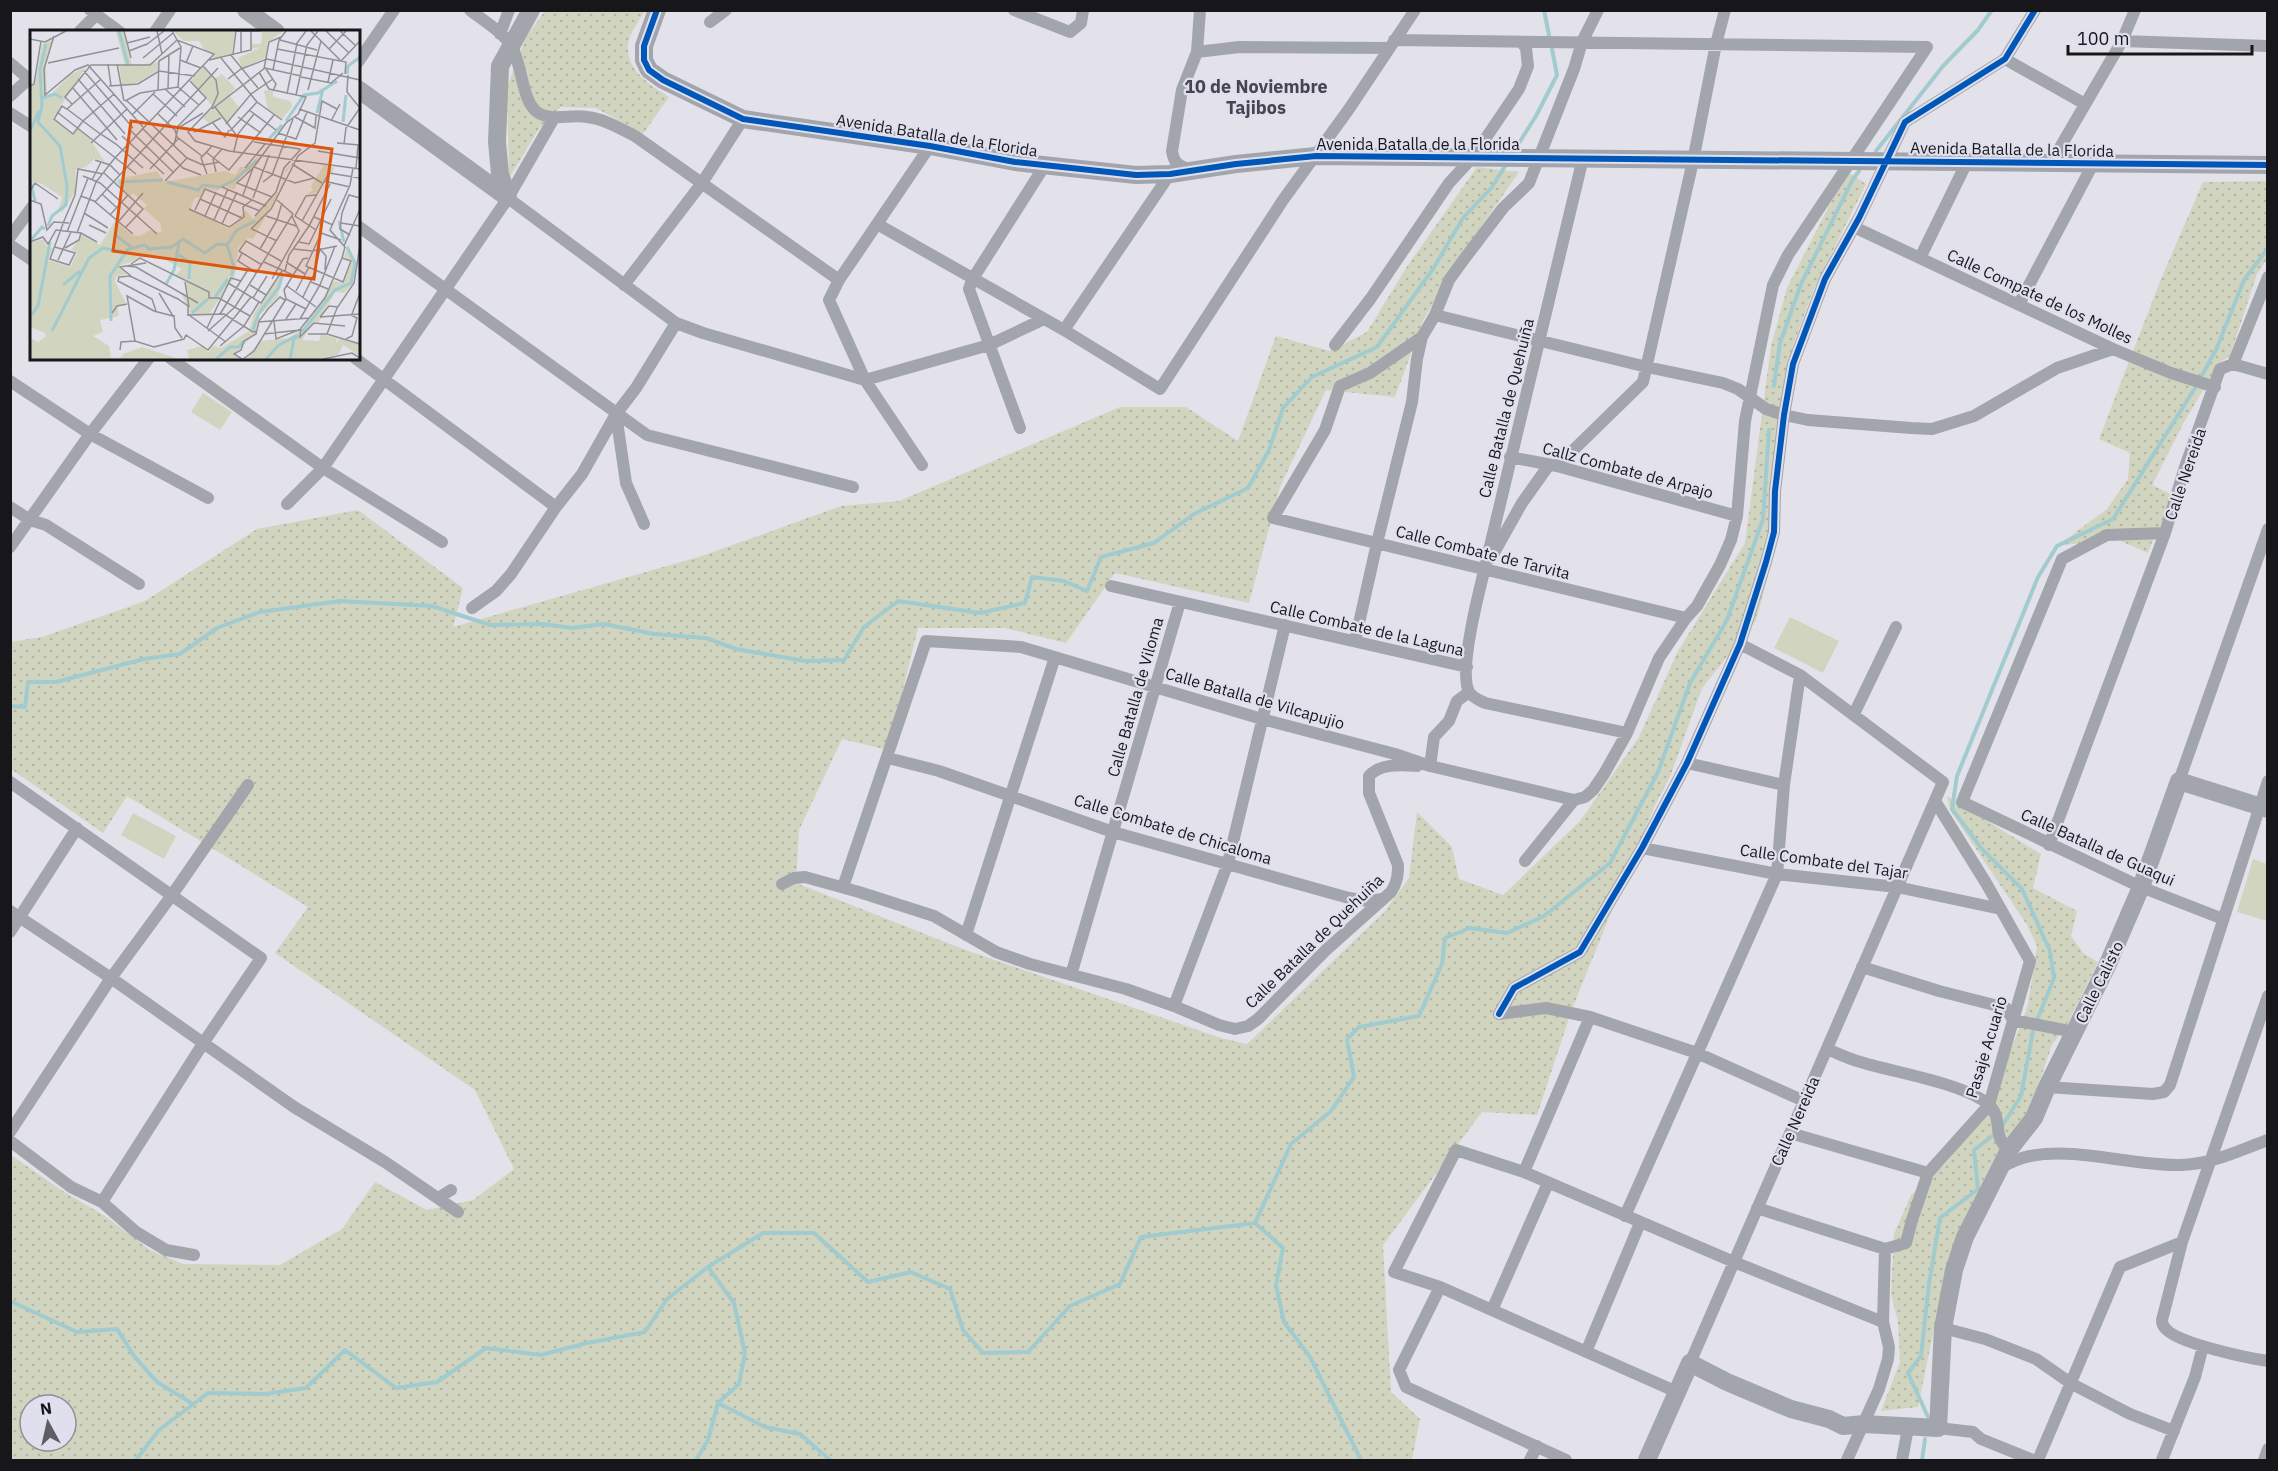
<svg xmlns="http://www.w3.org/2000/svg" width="2278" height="1471" viewBox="0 0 2278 1471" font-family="'IBM Plex Sans',sans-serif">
<defs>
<pattern id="grass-dots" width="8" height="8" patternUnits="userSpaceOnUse" patternTransform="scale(1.5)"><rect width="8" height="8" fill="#d1d5c0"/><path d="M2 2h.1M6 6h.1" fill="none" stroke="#b3b6a4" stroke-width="1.8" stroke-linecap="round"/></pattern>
</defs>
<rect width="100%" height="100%" fill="#e3e2ea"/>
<path fill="url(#grass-dots)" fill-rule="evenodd" d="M545,11h100c-5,9 -16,23 -17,33 -2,27 21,40 41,53l-26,37 -47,-26 -35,-1 -22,22 -30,49 -2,-91 19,-50z
M1477,167l42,5 -63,91 -33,58 -28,76 -69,-7 -46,97 -31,116 -134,-30 -49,70 -61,-15h-87l-30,122 -46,-11 -43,91 -3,53 167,66 258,89 26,6 138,-133 24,-33 8,-66 35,35 7,32 44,16 77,-74 59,-84 39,-86 67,-108 26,-197 16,-58 60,-117 19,13 -52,105 -22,59 -14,112 -1,81 -21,80 -54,67 -32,89 -16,30 -82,202 -35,106 -55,-3 -99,133 8,147 29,27 -8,41h-1401v-305l50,35 44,26 45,34 33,14 97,1 62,-36 33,-47 52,28 46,-10 41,-31 -39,-79 -200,-137 33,-46 -181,-111 -24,37 -92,-64 -1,-127 32,-5 103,-36 112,-72 101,-19 105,78 -10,39 249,-71 139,-50 58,-5 221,-94h66l52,34 38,-105 54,15 37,-19 39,-64zM30,1405h36v36h-36z
M2267,181v78l-10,15 -27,82 -11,7 -36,61 -31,61 21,10 -1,18 -16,18 -8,22 -32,-14 -59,7 50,-37 21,-30 2,-26 -31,-14 62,-160 42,-97z
M1947,796l94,58 -8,34 44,23 -6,25 12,17 15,9 -29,59 -17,24 -25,73 -31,37 -38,77 -15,53 -25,122 -37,4 19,-49 -2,-40 -7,-28 3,-60 17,-39 36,-33 36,-47 18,-39 27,-71 9,-59 -10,-21 -77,-115z"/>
<path fill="#d1d5c0" d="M203,393l29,19 -12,18 -29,-18z
M1790,617l49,24 -16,32 -49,-25z
M133,813l43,23 -12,23 -43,-24z
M2253,859l14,5v57l-30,-9z"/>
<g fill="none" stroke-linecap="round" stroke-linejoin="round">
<path stroke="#a1cbce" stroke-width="4" d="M1544,10l5,25
M1514,151l22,-35 21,-41 -5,-26
M1876,151l67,-85 35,-36 14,-20
M2202,375l14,-25 28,-70 24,-32
M1774,386l6,-43 21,-59 52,-105 6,-8
M10,706l15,1 3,-25h28l88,-23 36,-5 37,-26 43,-16 80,-11 92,5 58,19 53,-1 29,4 32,-4 50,10 52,4 30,11 69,12 39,-1 20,-33 34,-26 82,12 45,-10 7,-26 32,4 23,10 14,-34 53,-14 40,-29 54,-26 21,-38 14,-42 29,-31 65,-30 56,-78 30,-51 29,-31 15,-24
M2038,1018l16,-40 -4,-27 -28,-62 -40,-40 -30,-40 5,-33 81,-199 19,-31 56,-27 82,-131
M2002,1126l19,-30 12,-65
M1255,1223l28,25 -7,37 8,37 26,35 51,103
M10,1301l67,31 40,-3 17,27 23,26 36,22
M718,1403l47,24 35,7 30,26
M1928,1417l-20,-44 13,-17 8,-72 11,-66 38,-29 -4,-39 21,-16
M136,1460l23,-30 49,-37 57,1 41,-6 39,-38 51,38 41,-6 49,-34 55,7 46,-12 58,-11 22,-33 41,-32 55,-34h51l54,49 43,-10 39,17 13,41 20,23 45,-1 42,-46 50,-22 21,-47 114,-14 36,-79 40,-33 23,-34 -7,-38 12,-12 60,-11 23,-52 3,-26 25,-10 37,5 37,-17 66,-53 48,-91 32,-89 37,-63 36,-101 6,-89
M696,1460l12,-20 10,-37 21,-19 6,-31 -11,-50 -26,-36
M1922,1460l3,-21"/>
<path stroke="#a2a6ac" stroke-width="12" d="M90,10l30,22
M470,10c14,11 33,22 42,37 10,18 10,54 25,65 14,10 34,2 50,5 17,2 32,11 48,19l204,144
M1014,10l56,22 11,-9 2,-13
M710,22l16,-12
M79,32l16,-16
M155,32l15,-22
M500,34l9,-24
M1394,40l533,7
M2122,41l146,5
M1197,52l42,-5 150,1
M2005,59l80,45
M358,62l36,-52
M10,63l19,16
M10,96l22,-20
M10,113l22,14
M1583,158l-104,434c-5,21 -19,82 -10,100 4,6 10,8 16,11l142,30
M2051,163l71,-122 13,-31
M1191,170c-12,-4 -17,-6 -19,-19l10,-61 15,-38 3,-42
M508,198l168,125 27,10 162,47 124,-35 55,-26
M877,224l187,106 96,59 123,-189 66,-91 66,-99
M358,226l289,209 206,52
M1854,227l259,122 58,24 44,14
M10,237l22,-30
M10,245l22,15
M1920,258l47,-96
M624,285l78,-102 41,-64
M2019,304l74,-140
M1435,315l212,52 76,16 15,6 28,20 18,6 24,5 103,8 21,1 42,-13 83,-48 56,-19
M1064,330l106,-156
M1422,337l-52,36 -30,13 -15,44 -52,88 413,100
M1335,345l36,-47 78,-115 24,-26 46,-68 9,-23 -2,-18 -5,-6
M170,358l153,110 119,74
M355,358l201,149
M2233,364l35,10
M10,381l80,53 118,64
M616,414l10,69 18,41
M1020,428l-51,-139 3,-9 73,-115
M1510,457l47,9 180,50
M922,465l-57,-85 -36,-80 10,-20 91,-134
M1557,466l86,-84 50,-221 23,-117 9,-34
M287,504l36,-36 185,-270 46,-80
M10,507l20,13 16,5 93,59
M2165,533l-58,2 -45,24 -100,243 179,85 82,32
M10,547l80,-113 59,-76
M1491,558l31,-55 27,-38
M1111,586l356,81
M472,608l24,-17 15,-17 45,-67 26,-33 34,-60 20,-26 40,-65
M1355,641l22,-98 35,-141 5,-43 5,-22 13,-22 14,-35 16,-22 38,-50 26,-25 45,-114 8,-27 16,-32
M1854,714l42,-87
M888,758l51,13 174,61 236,66 19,3 14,-2
M1687,763l97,22
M1430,766l4,-29 15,-16 8,-20 12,-9
M2179,781l89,-252
M10,782l251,176 -57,84 -102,160
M2049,845l116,-312 20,-66 35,-98 13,-5 35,-87
M1642,848l135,26 120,13 104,22
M1525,861l49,-61 11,-3 8,-7 11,-16 23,-41 32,-75 27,-40 11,-12 23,-41 11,-25 6,-24 8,-95 28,-136 15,-30 139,-208
M782,884l12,-6 11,-1 54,15 75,24 62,36 34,12 96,25 48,17 45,19 16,4 13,-3 10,-7 68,-69 65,-58c6,-9 7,-16 7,-27l-29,-72v-17c12,-13 32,-11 48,-10
M843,887l83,-246 95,6 241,72 133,35 35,12 144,34
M10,911l101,67 183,129 91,55 73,50
M10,932l67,-104
M966,935l89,-278
M1862,967l77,24 67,17 7,12
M1071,975l109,-373
M2268,996l-86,246 -20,78c0,2 1,6 3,8 11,15 82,30 103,33
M1174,1006l54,-143 57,-238
M1499,1014l15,-26 66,-36 62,-104 45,-85 53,-119 26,-82 8,-30 1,-41 9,-76 9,-51 32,-85 34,-61 46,-96 100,-63 30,-49
M1499,1014l47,-6 44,9 107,36 107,48
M2013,1020l61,12
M1827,1049c10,4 20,9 30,12 34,11 108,22 132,44 15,14 2,31 20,45
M2047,1087l106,7 11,-2 6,-7 98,-304
M10,1132l101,-154 61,-83 76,-110
M1790,1133l138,40
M10,1141l61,46 31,15 34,30 30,18 28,5
M2000,1168c9,-5 19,-10 30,-12 47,-9 101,10 150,9 30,0 60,-15 88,-25
M1524,1172l66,-155
M438,1198l13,-8
M1757,1208l128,41
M1625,1216l152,-342 7,-89 16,-110
M1885,1249l21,-6 6,-23 16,-47 61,-68 41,-144 -44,-78 -51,-82
M1440,1287l-41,83 7,17 160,73
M1492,1310l56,-127
M1943,1328l42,11 51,20 36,25 58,30 44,17
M1586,1352l54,-129
M1690,1363l253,-581 -143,-107 -60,-31
M1677,1392l-237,-105 -46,-15 62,-122 68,22 210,90 149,60
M1938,1428l35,4 8,7 52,21
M1530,1460l7,-14
M1847,1460l32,-71 9,-30 1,-12 -6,-25 2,-73
M1902,1460l6,-32
M2038,1460l82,-193 62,-25
M2162,1460l33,-83 8,-31
M2264,1460l4,-11"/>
<path stroke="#a2a6ac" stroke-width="18" d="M246,10l30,22
M657,10l-13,36v14l5,10 14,10 80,39 187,27 85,16 121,13 34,-1 66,-10 80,-8 952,9
M358,89l150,109
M508,198l-8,-24 -3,-32 3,-76 31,-56
M1647,1460l43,-97 37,19 64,27 38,10 14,7 21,-2 74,4 5,-100 11,-58 11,-33 44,-87 25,-32 13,-31 60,-121 34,-79 38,-106 89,28"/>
<g stroke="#e0dfed" stroke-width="10">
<path id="cycleway" d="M657,10l-13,36v14l5,10 14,10 80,39 187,27 85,16 121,13 34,-1 66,-10 80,-8 952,9
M1499,1014l15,-26 66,-36 62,-104 45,-85 53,-119 26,-82 8,-30 1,-41 9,-76 9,-51 32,-85 34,-61 46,-96 100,-63 30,-49"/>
</g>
<use href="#cycleway" stroke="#0057b8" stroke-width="6"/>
</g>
<g text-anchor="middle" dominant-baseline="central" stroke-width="4.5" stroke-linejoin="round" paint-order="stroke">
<g font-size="16" fill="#17161b" stroke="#e0dfed">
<text transform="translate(937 135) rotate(9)">Avenida Batalla de la Florida</text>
<text x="1418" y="144">Avenida Batalla de la Florida</text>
<text transform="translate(2012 149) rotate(1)">Avenida Batalla de la Florida</text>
<text transform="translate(2040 296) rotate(25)">Calle Compate de los Molles</text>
<text transform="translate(1506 408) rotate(-76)">Calle Batalla de Quehuiña</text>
<text transform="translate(1628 470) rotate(15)">Callz Combate de Arpajo</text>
<text transform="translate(2185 474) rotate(-71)">Calle Nereida</text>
<text transform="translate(1483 552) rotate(14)">Calle Combate de Tarvita</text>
<text transform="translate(1367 628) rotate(13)">Calle Combate de la Laguna</text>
<text transform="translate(1135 697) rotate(-74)">Calle Batalla de Viloma</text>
<text transform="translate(1255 698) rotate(16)">Calle Batalla de Vilcapujio</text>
<text transform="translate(1173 829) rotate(17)">Calle Combate de Chicaloma</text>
<text transform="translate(2098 847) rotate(24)">Calle Batalla de Guaqui</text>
<text transform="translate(1824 861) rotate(8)">Calle Combate del Tajar</text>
<text transform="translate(1314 941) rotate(-44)">Calle Batalla de Quehuiña</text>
<text transform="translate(2099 982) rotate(-64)">Calle Calisto</text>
<text transform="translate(1986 1047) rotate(-73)">Pasaje Acuario</text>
<text transform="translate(1795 1121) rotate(-66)">Calle Nereida</text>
</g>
<g font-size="18" font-weight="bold" fill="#45444f" stroke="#e0dfed">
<text x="1256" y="86">10 de Noviembre<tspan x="1256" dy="21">Tajibos</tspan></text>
</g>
</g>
<g transform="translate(30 30)">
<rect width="330" height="330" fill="#e3e2ea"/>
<path d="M86,1h7l9,35 26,-4v8l-21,13 -15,2 -3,-20 6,1zM143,1h62l-3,22 -20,7 2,-6 -9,-3 -6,-10h-15zM232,1h21l-15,11 -3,16 -23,10 -4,-10 23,-11 -10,2v-5h10zM22,10l-6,22 1,36 23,-23 16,-8 -33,51 20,17 5,-7 10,8 17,26 -10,-4 -9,9 -10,2 -1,23 -13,21 -3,-4 3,-12 -20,-13 -12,-3v-94l5,-3 7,-40zM173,37l11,12 8,-5 13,14 -6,7 10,12 -13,16 -5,-6 -12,6 -7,-5 12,-10 -23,-27zM230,124l3,1 -13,18 -7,-1 -9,18 -11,-4 -6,5 -12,-3 -5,10 -4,-1 -4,7 -1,5 38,20 17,-19 7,9 26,-28 7,-22 8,-8 -9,13 -2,10 -30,55 -5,-1 -10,10 -3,28 -26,38h-19l-9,-22 6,3 -1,-14 -11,-6 7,-6 -22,-12 -13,-1 -28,10 9,8 -11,2 -2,5 11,22 -9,3 2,10 -19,4 3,12 -10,4 16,10 2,12 11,-1 1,-3 19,-7 37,12h-149v-21l8,4 7,-5v-4l-15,-6v-84l14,-4 2,7 7,2 -5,12 22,7 7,-14 -6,-3 11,-15 18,10 15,-24 17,14 8,1 10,-6 8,3 4,-2 -2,-8 -16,-14 3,-4 -14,-12 -3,3 -15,-14 3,-3 39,-8 7,11 61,-11 10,4 5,-8h8zM294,135l10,2 -1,6 -4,-1 -12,21 -11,2 7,-5 -2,-4zM318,215l7,15 -2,23 -9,10 -9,-1 -16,30h-5l-12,18 17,1 2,-7 16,4 -1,5 4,-5 20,6v12l-17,-11 -4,9 -20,5h-74l15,-18 29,-3 15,-11 30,-46 9,2 9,-22 -8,-4zM253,242l-5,25 -19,19 -4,18 -22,21 6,4h-50l-2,-9 16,-4 5,7 5,-7 8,2 28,-17 5,-18z" fill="#d1d5c0"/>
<path d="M238,60l5,2v5l18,4 1,6 -10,12 -14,-9 -4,-19z" fill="#d1d5c0"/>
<path fill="none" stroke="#a1cbce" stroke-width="3" d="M89,1l9,34M16,14l-6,26 2,36 -4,16 22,24 7,40 -1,19 -14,11 -4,10M317,44l1,-8 12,-9M12,68l13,-4 7,4M287,83l6,-24M256,91l18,-26 14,-2 19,-12M313,92l3,-27M0,101l9,-20M237,111l15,-16M0,149l5,22M89,152l44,-2M137,152l31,8 5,-5 17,2 15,-7 22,-20M309,191l5,21M84,204l17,13M1,210l11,-13 3,2M197,215l7,22 -3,9M149,225l11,8 -1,16M136,254l8,-14 5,-27M33,255l17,-14M185,267l13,-18M162,283l16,-14M0,287l8,-11 12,-64M81,291l-1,-45 18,-27 17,-4 4,4 23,-2 11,-8 22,14 12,-9 10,1 10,-15 18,-9M223,300l6,-17 20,-26 4,-14M22,301l37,-73 14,-10 20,4M272,302l33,-42 16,-7 4,-20 -8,-16M186,329l14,-12h9l4,-6M236,329l13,-14 17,-9M260,329l4,-20 5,-4"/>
<path fill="none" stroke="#919097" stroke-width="1.5" d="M94,1l7,27M127,1l5,23M142,1l9,16 -3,40M206,1h25M211,1v21M281,1l29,29M296,1l23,22M310,1l16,15M24,6l-10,33 1,26 30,-25 13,-5 55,62M0,9l15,3 21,-11M250,10l37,10M97,13l23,-6M116,15l18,-14M247,19l69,13 -1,12M299,19l17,-18M99,21l18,-7M200,24l28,34M203,24l3,-23M113,28l30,-25M191,28l36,44 25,18M150,30l21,8M179,30l42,-10v-19M311,31l19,-20M18,33l71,-15M156,33l7,-17M78,34l3,22M87,34l7,37M173,36l13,14 2,14 -6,13 -24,25 7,9 34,10 131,18M234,39l5,-27 12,-5M236,39l10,15 -3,7M243,40l6,-30 7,-9M54,41l49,57M318,45l-1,17 13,16M271,47l30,6 12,-10M48,49l47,55M198,49l13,-10 26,-10 93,21M298,52l5,-22M0,56l4,-2 7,-43M79,56l29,-2 21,-13 36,5M42,57l45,53M135,59l20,18M138,59l1,-34M128,60l1,-29 21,-13M278,60l13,-49M84,64l-31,27 -10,13 -19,-15 8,-13 5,3 32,24 17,11 27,24M123,64l24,22M257,64l10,-51 9,-12M266,65l11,-50 11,-14M96,70l61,58 16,7 17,-3M95,71l15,-8 38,-6 21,18M42,74l-7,-7 26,-32h59l27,-25 37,14 -100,105 -18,23 -19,51M185,77l22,29M37,79l34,-30M182,79l53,-41 36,8M269,79l61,21M219,80l27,20M27,82l79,62M127,83l18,17 2,7 25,19M102,85l23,-23M208,87l23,16M265,87l20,11 1,-12M301,91l9,-17M182,92l13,15 4,-7M196,94l25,-30 22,-15M147,97l29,-29 -16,-17M112,98l41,40 18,7M100,100l44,43M200,101l27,-29M164,102l27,-14M248,103l18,6 11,-27M92,106l42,38M224,112l46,7M61,113l36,-34M307,113l22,2M314,114l2,-16 14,-20M144,115l4,-17 25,-15M204,121l4,-17 16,-20M288,121l42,7M176,122l23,18 45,-55M65,130l15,5 10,10M262,134l30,19M224,137l41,16 19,-5M215,138l20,-24M326,138l2,-23M120,139l29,-31M222,139l-15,14 35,14M186,142l-3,-13 9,-10M74,143l39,36 -18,19M177,144l-6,-16 11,-12M53,146l17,7 57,51M62,150l9,-18M135,151l22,-23M294,151l26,6M233,152l9,-7 21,-56M192,157l44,19M0,161l5,-8 23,16M72,164l15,14M213,165l10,-27 33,-45 12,-9 8,-17 -37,-8 -10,-17M286,165l-10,1 -11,20 21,14M51,166l13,5 39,33M223,168l16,-43M170,169l42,19M0,170l11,4 6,26 7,-8 15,1M65,172l123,-134M159,179l40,18 15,-10 -1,-10 9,-7M165,180l10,-21 55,22M54,183l24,15M80,185l18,-20M175,186l11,-24M225,186l21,-24 8,-24 17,-19M236,186l30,10M284,187l19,8M184,190l14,-31M272,191l27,-48 31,5M88,192l25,-29M311,193l19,3M192,194l15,-32M59,195l17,8M221,199l20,-20 27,-53 17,-13 7,-42 15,8M222,199l25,12M37,202l21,-54M320,205l-10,-6 2,-16 7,-18 11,3M289,208l-13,28 37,16 8,-21 -9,-3M289,208l2,-5 20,7M0,212l13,-5 5,7 8,-14 25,3 16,9M269,212l10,2 22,-45M314,216l16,-37M25,217l20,6 -6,12 -19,-6 14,-38 11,-26 3,-26 25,5M35,218l14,-8 2,-7M230,219l17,-29 5,-17M264,219l18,2 25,-5M212,223l-4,8 19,12M28,230l13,-28M234,232l29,13M256,232l19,12M101,234l9,-6 69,34v6h10l31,18M232,235l-23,-14 7,-10 35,20M97,236l9,1 62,36M285,239l5,-20 6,7 -1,14M255,241l4,-16 20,-29 21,-42M101,246l-11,-9 26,-4M242,249l27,-48 -7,-15M155,252l4,25M281,252l17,7M198,253l33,20 21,-32M220,255l16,10M257,256l29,21M266,261l13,-24M273,267l13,-27M223,268l14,-22M256,269l20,10M126,281l-4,-12 -34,-18 1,-4 11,-1 48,23 10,7v10M82,283l5,-7 10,-2M190,284l29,-46M322,284l8,-21M144,285l1,13 7,10M290,287l40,-3M290,287l9,-11 9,1M256,289l10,-15M270,289l20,-34 15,-39M244,291l2,18 25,-10M228,292l52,-4M315,296l-31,-3 -14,14 1,-9 24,-30 17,-40 3,-11 -15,-17 20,-45 3,-17M177,298l24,-50 10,3M178,301l27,-24 58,-93 -16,-14M234,304l36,-4M278,304h19l33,10M297,304l10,-26 17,-25 6,-38M316,309l6,-3 5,-18 -6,-3M105,311l-8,-45 27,15 19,5 -14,-23M196,312l-37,-27 35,-1 29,18 4,-1M190,316l24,-20 15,-24M90,320l1,-8 14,-1 19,6 30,-8 2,-4 22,15 43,-53M212,329l-8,-5 7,-4 3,-9 12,-7 3,-13 9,-12 12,-12 5,3M213,329l11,-8 32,-52 -2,-9 19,-31 5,-1M293,329l29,-6 8,5"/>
<path fill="#de560d" fill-opacity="0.15" stroke="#de560d" stroke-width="3" d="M101,91l201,28 -18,130 -201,-28z"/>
<rect width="330" height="330" fill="none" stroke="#17161b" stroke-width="3"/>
</g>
<rect width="2278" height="1471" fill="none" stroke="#17161b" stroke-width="24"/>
<g transform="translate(48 1423) rotate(352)"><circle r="28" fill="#e0dfed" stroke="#908f99" stroke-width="1.5"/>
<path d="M0-4.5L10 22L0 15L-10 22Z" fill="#5e5d63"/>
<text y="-9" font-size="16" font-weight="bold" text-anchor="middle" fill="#17161b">N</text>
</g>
<path d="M2068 45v9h184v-9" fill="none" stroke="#17161b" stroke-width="3"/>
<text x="2077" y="45" font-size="18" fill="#17161b" stroke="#e0dfed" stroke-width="4.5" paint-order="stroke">100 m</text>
</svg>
